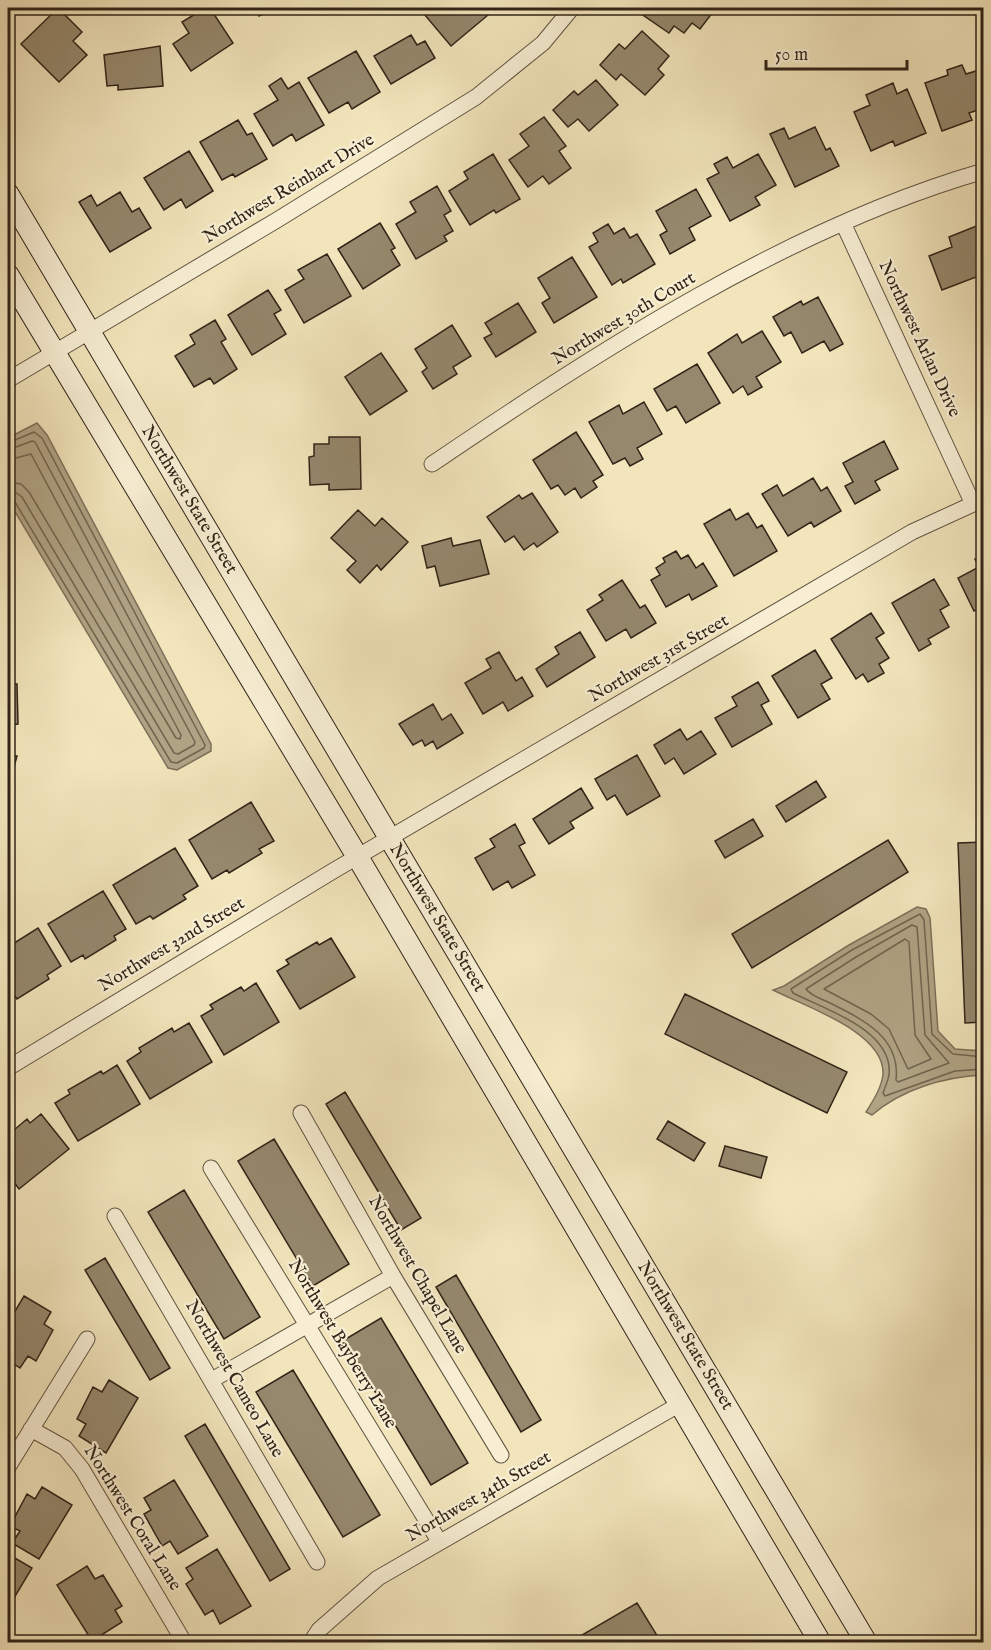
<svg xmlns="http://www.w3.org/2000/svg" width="991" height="1650" viewBox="0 0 991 1650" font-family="'IM FELL English',serif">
<rect width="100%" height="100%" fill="#f2e5bc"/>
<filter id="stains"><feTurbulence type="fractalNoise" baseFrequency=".00333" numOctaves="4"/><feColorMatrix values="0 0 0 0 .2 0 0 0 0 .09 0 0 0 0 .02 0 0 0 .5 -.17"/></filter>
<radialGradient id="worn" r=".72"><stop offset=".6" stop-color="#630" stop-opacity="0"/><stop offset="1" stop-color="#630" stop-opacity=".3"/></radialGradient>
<path fill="#b0a384" stroke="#7d7059" stroke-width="1.5" d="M37,423l10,12 164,309v7l-34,19 -9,-2 -160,-268v-62z
M917,907l9,2 4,9 8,113 17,18 28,2v24c-39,2 -81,14 -111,40l-6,-3c7,-11 16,-25 17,-38 2,-42 -79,-68 -110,-84l11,-4 65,-41z"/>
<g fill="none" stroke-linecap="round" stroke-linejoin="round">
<path stroke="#70644e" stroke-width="1.5" d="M8,443l26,-11 8,6 163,307 -1,3 -27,15 -6,-1 -156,-260 -7,-4
M8,450l24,-9 3,1 160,300 -1,3 -16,9 -4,-1 -152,-256 -7,-5 -7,-1
M8,460l23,-6 150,281 -1,4 -4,-1 -147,-246 -8,-8 -13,-2
M912,925l5,2 8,108 24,28 -51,19 -2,-2c5,-43 -34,-61 -66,-77 -8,-4 -19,-7 -24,-14l50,-32z
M905,939l4,3 6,93 16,24 -23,10 -19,-40 -18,-15 -47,-25z
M984,1057l-31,-3 -21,-20 -8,-114 -4,-6 -68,36 -61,39 2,4c31,16 101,37 96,82 -1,6 -4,12 -6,18l2,3 70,-25 29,-2"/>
</g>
<path fill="#95886d" stroke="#302418" stroke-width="1.5" d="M58,8l24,24 -9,9 14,14 -28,27 -38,-38z
M205,8h5l23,35 -42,28 -18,-27 16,-11 -7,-11z
M243,8h27l1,1 -12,7 -4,-8 -9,5z
M419,8h63l6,7 -37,31z
M644,8h72l-16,21 -8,-6 -8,10 -10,-7 -5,7 -29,-20z
M642,31l27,25 -11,13 6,6 -19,20 -24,-21 -5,6 -16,-15 19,-21 6,5z
M411,35l6,10 8,-4 10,17 -44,26 -17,-28z
M160,46l3,40 -45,4v-5l-11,1 -3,-31z
M356,51l24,41 -28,17 -4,-7 -19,11 -21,-35z
M962,65l4,9 13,-4 5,13v25l-15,5 3,7 -30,11 -17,-48 23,-8 -1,-5z
M281,78l7,11 11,-7 25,43 -28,16 -4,-7 -19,12 -19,-32 24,-14 -9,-14z
M596,80l22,25 -29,26 -11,-12 -10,8 -15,-17 21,-19 4,4z
M893,83l4,11 10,-5 19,44 -31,13 -2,-5 -22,10 -17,-39 16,-7 -4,-10z
M544,117l22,29 -7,5 12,17 -22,16 -6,-8 -15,11 -19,-27 20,-14 -9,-12z
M238,120l9,15 5,-2 15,26 -32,18 -2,-3 -11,6 -22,-38z
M815,127l11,23 4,-2 9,18 -44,21 -25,-53 14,-6 5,11z
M189,151l24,40 -27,17 -5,-9 -17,11 -20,-32z
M493,154l27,45 -24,14 -2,-3 -24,15 -21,-34 19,-12 -4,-7z
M758,154l18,31 -21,12 5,8 -30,16 -23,-42 12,-6 -5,-9 13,-7 6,11z
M437,186l14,25 -7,4 9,16 -9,5 3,5 -31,18 -20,-35 20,-12 -6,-10z
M696,189l15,27 -22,12 6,12 -25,14 -10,-19 7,-4 -11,-20z
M120,192l12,20 7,-4 12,20 -41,24 -31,-50 12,-7 6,11z
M380,223l15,25 -4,2 9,15 -37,24 -25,-40z
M608,224l6,10 10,-6 6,10 7,-4 18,30 -32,19 -2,-4 -9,6 -23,-38 9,-5 -5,-9z
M979,225l5,13v36l-42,16 -13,-34 23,-9 -3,-10z
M327,254l24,42 -47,27 -19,-33 19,-11 -6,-9z
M572,257l25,40 -43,26 -12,-20 8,-5 -12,-20z
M268,290l13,20 -7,4 12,20 -34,21 -24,-40z
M818,297l25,47 -13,7 -6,-10 -22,12 -11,-21 -7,4 -11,-19 28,-16 2,4z
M518,303l18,29 -40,25 -12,-19 8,-4 -7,-11z
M215,320l11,19 -5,3 16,27 -23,15 -4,-6 -16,9 -19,-31 20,-12 -5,-9z
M452,325l19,31 -18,11 4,7 -24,15 -11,-17 5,-4 -12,-19z
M762,331l19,31 -25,15 6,10 -14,8 -5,-9 -10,7 -25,-40 29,-19 5,9z
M381,353l26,38 -37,24 -25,-38z
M697,364l23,39 -34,20 -10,-17 -9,5 -13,-22z
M644,402l18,32 -25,14 6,11 -13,7 -5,-8 -12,6 -24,-42 30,-17 4,9z
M576,432l27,43 -10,6 4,6 -16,11 -6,-10 -10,7 -7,-10 -7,4 -18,-29z
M329,437h31l1,52 -32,1v-6l-19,1 -1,-28 5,-1v-12h15z
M884,441l14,28 -23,12 5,9 -25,14 -10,-18 8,-4 -10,-19z
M813,478l8,13 6,-4 14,24 -27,16 -3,-5 -23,14 -26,-42 15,-9 6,11z
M532,493l26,39 -21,15 -3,-4 -10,7 -10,-14 -9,6 -18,-25 32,-22 3,4z
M730,509l6,11 12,-7 9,15 5,-3 15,26 -43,25 -30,-52z
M358,510l17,16 7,-8 26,24 -27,28 -4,-5 -17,18 -13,-13 9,-9 -25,-23z
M451,538l2,8 27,-6 9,34 -49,12 -5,-20 -8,2 -5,-22z
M676,551l5,8 7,-4 8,13 7,-5 14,23 -25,14 -3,-6 -23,13 -15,-27 9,-5 -4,-7 9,-6 -2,-4z
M984,555v51l-10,5 -16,-33 21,-11 -4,-8z
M934,579l15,26 -9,5 9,17 -21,12 3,5 -12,7 -27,-48z
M622,580l18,28 5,-3 11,18 -25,15 -5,-9 -20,12 -19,-31 16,-10 -4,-5z
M871,613l13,20 -8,5 13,20 -10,6 5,9 -16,9 -5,-8 -7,5 -25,-40z
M580,632l15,25 -48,30 -11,-18 23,-15 -4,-7z
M815,650l17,28 -11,6 9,15 -32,19 -26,-42z
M499,652l17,29 6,-4 11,19 -25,15 -5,-9 -20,12 -18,-31 26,-15 -5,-9z
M758,682l11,19 -8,4 11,19 -40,23 -17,-29 22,-12 -5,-9z
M8,684h9l1,40 -10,1z
M433,704l9,16 9,-6 12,19 -26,16 -4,-8 -8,5 -3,-6 -9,5 -14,-21z
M680,729l7,11 14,-9 15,23 -32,20 -10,-16 -9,6 -11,-19z
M8,754l9,2 -9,33z
M637,755l23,41 -33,19 -12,-20 -8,5 -12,-21z
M816,781l10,16 -40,25 -10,-16z
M581,788l12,20 -23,14 4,6 -25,16 -16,-25z
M251,802l23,39 -15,8 3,4 -33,20 -2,-3 -15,9 -23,-39z
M753,819l10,17 -38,22 -10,-17z
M515,824l10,19 -6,3 16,29 -23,13 -4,-7 -15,9 -18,-32 20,-11 -5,-8z
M888,840l20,32 -156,96 -20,-34z
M984,842v180l-19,1 -7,-180z
M175,848l23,38 -15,9 3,4 -33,20 -3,-3 -14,8 -23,-39z
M103,891l23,38 -12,7 2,4 -31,19 -2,-4 -12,7 -23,-38z
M38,928l23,38 -14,9 2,4 -32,20 -2,-3 -7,4v-53z
M331,938l24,39 -55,32 -23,-38 12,-7 -3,-4 31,-18 2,3z
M256,983l23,39 -55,33 -23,-39 12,-7 -3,-4 31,-18 3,4z
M685,994l162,78 -20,41 -162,-79z
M189,1023l23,39 -62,37 -23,-38 14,-9 -2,-4 33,-20 2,4z
M117,1065l23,39 -62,37 -23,-38 15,-9 -2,-4 33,-19 2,3z
M345,1092l76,126 -20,12 -75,-126z
M41,1114l28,35 -50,40 -11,-15v-39l19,-16 3,4z
M668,1121l37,22 -11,18 -37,-22z
M274,1139l75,125 -36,22 -75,-125z
M725,1146l42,11 -6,21 -42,-12z
M184,1190l76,127 -36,22 -76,-127z
M105,1258l65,110 -20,12 -65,-110z
M456,1275l85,145 -20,12 -85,-145z
M24,1296l27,16 -7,12 9,6 -17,31 -8,-5 -8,12 -12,-8v-37z
M381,1318l87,145 -37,22 -87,-145z
M293,1370l87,145 -37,22 -87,-145z
M109,1380l29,18 -32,55 -27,-17 7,-12 -9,-5 16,-32 9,5z
M205,1424l85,145 -20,12 -85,-145z
M174,1480l34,56 -30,18 -8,-13 -8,5 -18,-32 7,-4 -7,-12z
M42,1487l30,18 -33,54 -27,-16 8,-12 -10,-5 17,-32 8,5z
M217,1549l34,57 -31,18 -7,-14 -8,5 -19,-31 7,-5 -7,-11z
M8,1554l24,14 -24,40z
M87,1566l8,13 8,-4 19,31 -7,4 7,12 -30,19 -35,-56z
M637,1603l24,39h-91z"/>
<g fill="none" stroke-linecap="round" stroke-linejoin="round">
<g stroke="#605441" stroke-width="17">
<path id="street" d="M843,223l130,281
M8,380l269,-160 199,-123 67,-54 29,-35
M432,464c167,-113 357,-237 552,-293
M8,1068l325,-197 579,-339 72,-33
M301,1113l92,163 108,179
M211,1168l228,373
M115,1216l202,346
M212,1380l181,-104
M31,1429l34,19 17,21 102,173
M8,1467l79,-128
M311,1642l8,-12 59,-52 302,-174"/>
</g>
<g stroke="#302418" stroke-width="23">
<path id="secondary" d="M8,194l858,1448
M8,275l349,581 463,786"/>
</g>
<use href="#street" stroke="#f7eed3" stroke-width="15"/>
<use href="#secondary" stroke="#f7eed3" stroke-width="21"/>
</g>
<g text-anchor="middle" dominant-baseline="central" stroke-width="4.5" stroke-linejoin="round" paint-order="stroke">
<g font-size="18" fill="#302418" stroke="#f7eed3">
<text transform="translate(289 189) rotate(-31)">Northwest Reinhart Drive</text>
<text transform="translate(624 319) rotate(-31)">Northwest 30th Court</text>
<text transform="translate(919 339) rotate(65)">Northwest Arlan Drive</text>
<text transform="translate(189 500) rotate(59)">Northwest State Street</text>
<text transform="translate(659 659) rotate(-30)">Northwest 31st Street</text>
<text transform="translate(437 918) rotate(59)">Northwest State Street</text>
<text transform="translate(172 945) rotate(-31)">Northwest 32nd Street</text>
<text transform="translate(417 1275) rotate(60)">Northwest Chapel Lane</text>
<text transform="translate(685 1336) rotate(59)">Northwest State Street</text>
<text transform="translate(342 1344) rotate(59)">Northwest Bayberry Lane</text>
<text transform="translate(234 1379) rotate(60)">Northwest Cameo Lane</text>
<text transform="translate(479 1497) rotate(-30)">Northwest 34th Street</text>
<text transform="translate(132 1518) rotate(58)">Northwest Coral Lane</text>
</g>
</g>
<rect width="991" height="1650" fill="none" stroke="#f2e5bc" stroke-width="30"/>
<rect x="9" y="9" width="973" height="1632" fill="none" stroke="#302418" stroke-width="3"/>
<rect x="15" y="15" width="961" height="1620" fill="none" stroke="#302418" stroke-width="1.5"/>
<path d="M766 60v9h141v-9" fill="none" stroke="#302418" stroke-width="3"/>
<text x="775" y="60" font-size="18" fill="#302418" stroke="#f7eed3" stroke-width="4.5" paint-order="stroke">50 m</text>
<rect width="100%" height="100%" filter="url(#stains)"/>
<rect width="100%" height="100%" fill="url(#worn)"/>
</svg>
